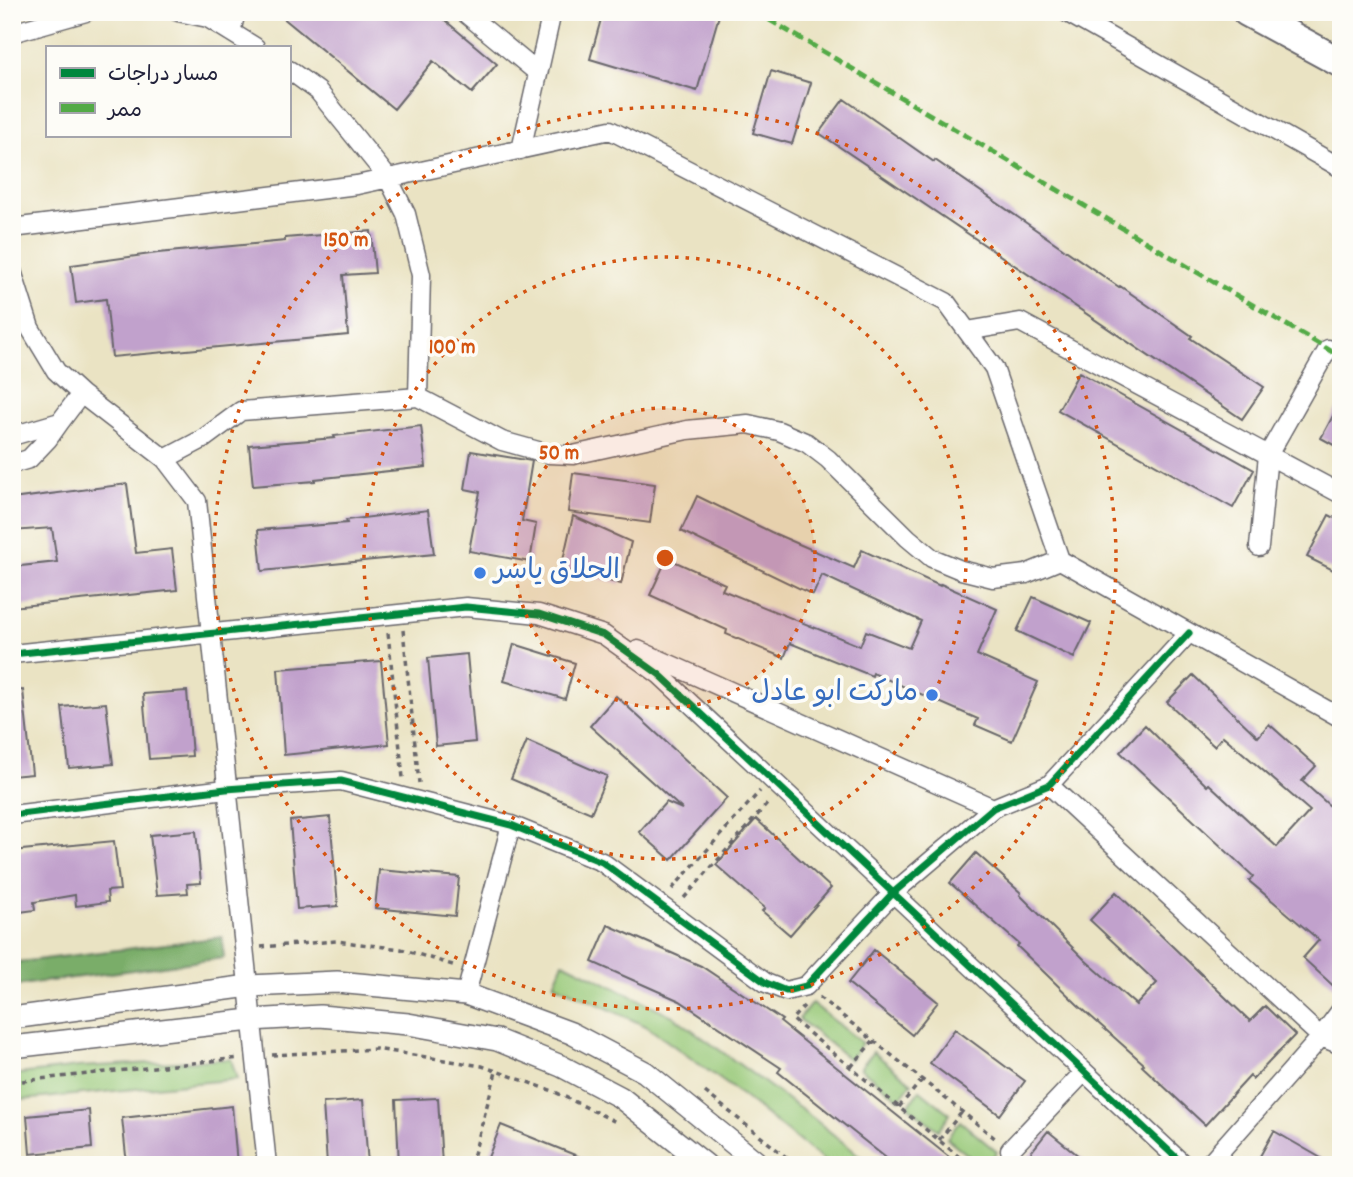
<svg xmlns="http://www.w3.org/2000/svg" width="1353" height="1177" viewBox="0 0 1353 1177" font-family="Dekko,'Playpen Sans Arabic',sans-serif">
<rect width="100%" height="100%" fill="#fdfcf7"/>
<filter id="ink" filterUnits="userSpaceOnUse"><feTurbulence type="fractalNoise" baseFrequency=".0143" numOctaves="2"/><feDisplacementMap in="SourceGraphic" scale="14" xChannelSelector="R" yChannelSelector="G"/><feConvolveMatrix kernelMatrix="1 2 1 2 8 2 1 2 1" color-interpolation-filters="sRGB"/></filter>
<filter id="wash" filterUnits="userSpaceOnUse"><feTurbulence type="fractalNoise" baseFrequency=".00686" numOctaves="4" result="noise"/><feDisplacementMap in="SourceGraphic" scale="28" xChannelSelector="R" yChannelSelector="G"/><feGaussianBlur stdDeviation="1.57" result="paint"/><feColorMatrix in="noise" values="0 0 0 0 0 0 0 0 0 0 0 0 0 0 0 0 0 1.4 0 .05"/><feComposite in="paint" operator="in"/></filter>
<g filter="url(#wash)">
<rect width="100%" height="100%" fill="#eae3c3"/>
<path fill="#99c979" stroke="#5e765a" stroke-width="2" d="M563,962l110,54 140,102 58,47h-42l-94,-75 -89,-64 -92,-42z
M812,1003l50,40 -12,17 -51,-41z
M873,1052l39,31 -13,16 -39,-31z
M231,1059l6,20 -225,22v-26l66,-8z
M920,1090l30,24 -12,16 -30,-24z
M960,1121l37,31 -10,13h-7l-33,-27z"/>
<path fill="#7aad69" stroke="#4e6852" stroke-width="2" d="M222,937l2,21 -212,28v-23z"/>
<g id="blocks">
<path fill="#c1a1cc" d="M276,12h159l62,52 -25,29 -39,-32 -39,48z
M603,12h117l-23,79 -107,-32z
M771,71l40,12 -19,61 -39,-11z
M844,99l90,63 1,-2 184,127 1,-1 72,50 -2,2 74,49 -22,32 -423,-286z
M371,231l4,42 -32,2 5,60 -236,22 -6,-58 -30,4 -5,-38 87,-12 127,-12v-3z
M1079,372l175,98 -21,38 -175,-98z
M1341,401v48l-20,-11z
M421,426l5,41 -111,12v2l-62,5 -4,-41 86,-7 -1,-2z
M471,451l61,10 -10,60 14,3 -6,38 -61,-11 11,-59 -15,-3z
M573,473l82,11 -5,39 -82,-11z
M127,484l9,69 36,-4 5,41 -165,17v-40l45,-5 -5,-34 -40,3v-32z
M697,496l74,36 83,36 8,-18 78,36 1,-2 56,25 -20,46 61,27 -26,59 -37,-16 3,-6 -105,-46 -1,3 -82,-33 -6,15 -58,-24 1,-4 -77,-35 17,-37 58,26 -3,6 138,56 6,-15 43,17 12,-27 -99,-46 -9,20 -132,-64z
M428,510l6,44 -172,17 -4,-41 89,-7 -1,-3z
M1329,515l12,6v53l-34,-17z
M573,516l58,26 -10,42 -60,-15z
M1033,597l58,26 -17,35 -57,-27z
M514,644l61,19 -10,36 -61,-18z
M467,654l8,88 -39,4 -8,-88z
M381,661l8,83 -105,11 -6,-86z
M1193,675l65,62 11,-13 47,42 -14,15 39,35v177l-38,-35 16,-18 -70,-59 4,-5 -133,-124 25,-27 62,61 2,-2 68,63 33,-36 -87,-75 -9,10 -47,-44z
M23,690l9,84 -20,2v-85z
M187,691l5,65 -43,3 -6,-65z
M616,696l111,102 -56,62 -32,-28 27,-30 16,7 -92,-83z
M106,703l7,61 -44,4 -7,-61z
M527,741l80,35 -16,37 -80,-34z
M330,817l8,89 -41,3 -7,-88z
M756,819l75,69 -41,47 -28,-24 3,-3 -49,-43z
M196,831l5,52 -14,1 1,9 -31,2 -7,-60z
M114,841l6,49 -13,1 1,11 -32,4 -1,-11 -41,7 1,8 -23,3v-62z
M976,853l45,40 -1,2 65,65 51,45 21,-22 -67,-63 26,-28 134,129 15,-15 30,29 -42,44 -3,-3 -45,49 -63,-59 2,-2 -66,-59 -61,-59 2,-2 -69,-61z
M379,870l80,7 -4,39 -80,-8z
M608,925l93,41 81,54 -2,2 179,143h-64l-117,-93 3,-4 -101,-67 -88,-39z
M874,950l64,52 -26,33 -64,-52z
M955,1029l70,52 -25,34 -70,-52z
M438,1098l4,67h-43l-3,-65z
M363,1100l5,65h-41l-4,-62z
M232,1106l5,59h-110l-5,-47z
M89,1110l3,38 -62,6 -3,-38z
M501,1125l96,39v1h-112z
M1048,1131l42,34h-69z
M1274,1131l59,34h-78z"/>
</g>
</g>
<g filter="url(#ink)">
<use href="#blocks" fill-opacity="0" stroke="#68666b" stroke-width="2"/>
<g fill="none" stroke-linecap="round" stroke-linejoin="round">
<g stroke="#68666b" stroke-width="21">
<path id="minor" d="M178,12l30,6 47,29
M464,12l74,61
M1066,12l275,156
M231,32l5,-20
M12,33l74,-21
M289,70l29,21 70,87 18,36 15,61 -3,122
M521,150l31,-138
M12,228l345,-43 253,-55 336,172 48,66 66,192
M12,271l18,57 26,43 25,23 84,65 32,42 70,664
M967,331l53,-9 321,172
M12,436l48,-14 21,-28
M165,459l38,-20 38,-28 177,-14 84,44 47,13 24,1 114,-25 61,-6 31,7 28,12 21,16 80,79 24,20 29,12 32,8 33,-4 34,-14 281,158
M12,464l17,-5 19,-20 12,-17
M1259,547l9,-92 60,-106
M638,650l355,158
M12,654l454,-47 73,7 65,21 56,40 524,490
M1049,785l272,252 20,8
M12,815l214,-26 115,-8 170,44 91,37 164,121 20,8 20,-5 87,-93 100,-85 56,-23 140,-152
M466,994l45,-169
M1010,1150l74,-78
M1208,1165l113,-128 20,-27"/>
</g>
<g stroke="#68666b" stroke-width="24">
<path id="tertiary" d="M12,1018l237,-32 88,-4 129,12 105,39 74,39 115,93
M12,1047l239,-27 69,-4 88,8 89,16 64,26 59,31 86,68"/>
</g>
<g stroke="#68666b" stroke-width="32">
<path id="trunk" d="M1247,12l94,51"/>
</g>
<path stroke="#68666b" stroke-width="3.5" stroke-dasharray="5 5" stroke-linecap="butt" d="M403,630l16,153
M388,633l15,145
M672,889l88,-98
M684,898l85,-96
M261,947l75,-6 65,8 55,17
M819,997l177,142
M804,1006l-12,13 177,146
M272,1055l104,-6 106,17 71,25 65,32
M851,1067l22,-26
M12,1082l228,-24
M705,1092l91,73
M899,1107l23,-27
M939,1140l23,-28
M471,1165l25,-93"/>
<use href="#minor" stroke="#fff" stroke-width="18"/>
<use href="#tertiary" stroke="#fff" stroke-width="21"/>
<use href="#trunk" stroke="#fff" stroke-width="28"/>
<path stroke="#53aa46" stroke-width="5" stroke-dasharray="10 5" stroke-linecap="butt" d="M756,12l585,345"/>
<g stroke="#fdfcf7" stroke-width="11">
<path id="cycleway" d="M12,654l454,-47 73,7 65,21 56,40 524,490
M12,815l214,-26 115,-8 170,44 91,37 164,121 20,8 20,-5 87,-93 100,-85 56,-23 140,-152"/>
</g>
<use href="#cycleway" stroke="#00873e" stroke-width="7"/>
</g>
</g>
<circle cx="665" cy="558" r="150" fill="#d45411" fill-opacity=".12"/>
<g fill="none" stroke="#d45411" stroke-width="3.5" stroke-dasharray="3.5 7">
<circle cx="665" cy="558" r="150"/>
<circle cx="665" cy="558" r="301"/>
<circle cx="665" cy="558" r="451"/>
</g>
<g fill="#3f7fe0" stroke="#fdfcf7" stroke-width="2.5">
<circle cx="480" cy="573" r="7"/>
<circle cx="932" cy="695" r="7"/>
</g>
<g text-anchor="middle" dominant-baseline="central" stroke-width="7" stroke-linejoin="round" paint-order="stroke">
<g font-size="28" fill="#366cbe" stroke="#fdfcf7" text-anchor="start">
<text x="494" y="573">الحلاق ياسر</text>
<text x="918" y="695" text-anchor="end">ماركت ابو عادل</text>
</g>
</g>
<circle cx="665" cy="558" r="10" fill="#d45411" stroke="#fdfcf7" stroke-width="3.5"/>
<g font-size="21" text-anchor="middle" font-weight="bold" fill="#d45411" stroke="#fdfcf7" stroke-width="7" stroke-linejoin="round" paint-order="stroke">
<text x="346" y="246">150 m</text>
<text x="452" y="353">100 m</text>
<text x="559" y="459">50 m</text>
</g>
<rect width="1353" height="1177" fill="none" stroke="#fdfcf7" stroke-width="42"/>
<rect x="46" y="46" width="245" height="91" fill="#fdfcf7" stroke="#a5a5ac" stroke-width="2"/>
<rect x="60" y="68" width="35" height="10" fill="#00873e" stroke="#a5a5ac" stroke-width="2"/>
<text x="108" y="80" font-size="21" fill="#22223b">مسار دراجات</text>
<rect x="60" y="103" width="35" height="10" fill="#53aa46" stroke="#a5a5ac" stroke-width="2"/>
<text x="108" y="116" font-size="21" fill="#22223b">ممر</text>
</svg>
